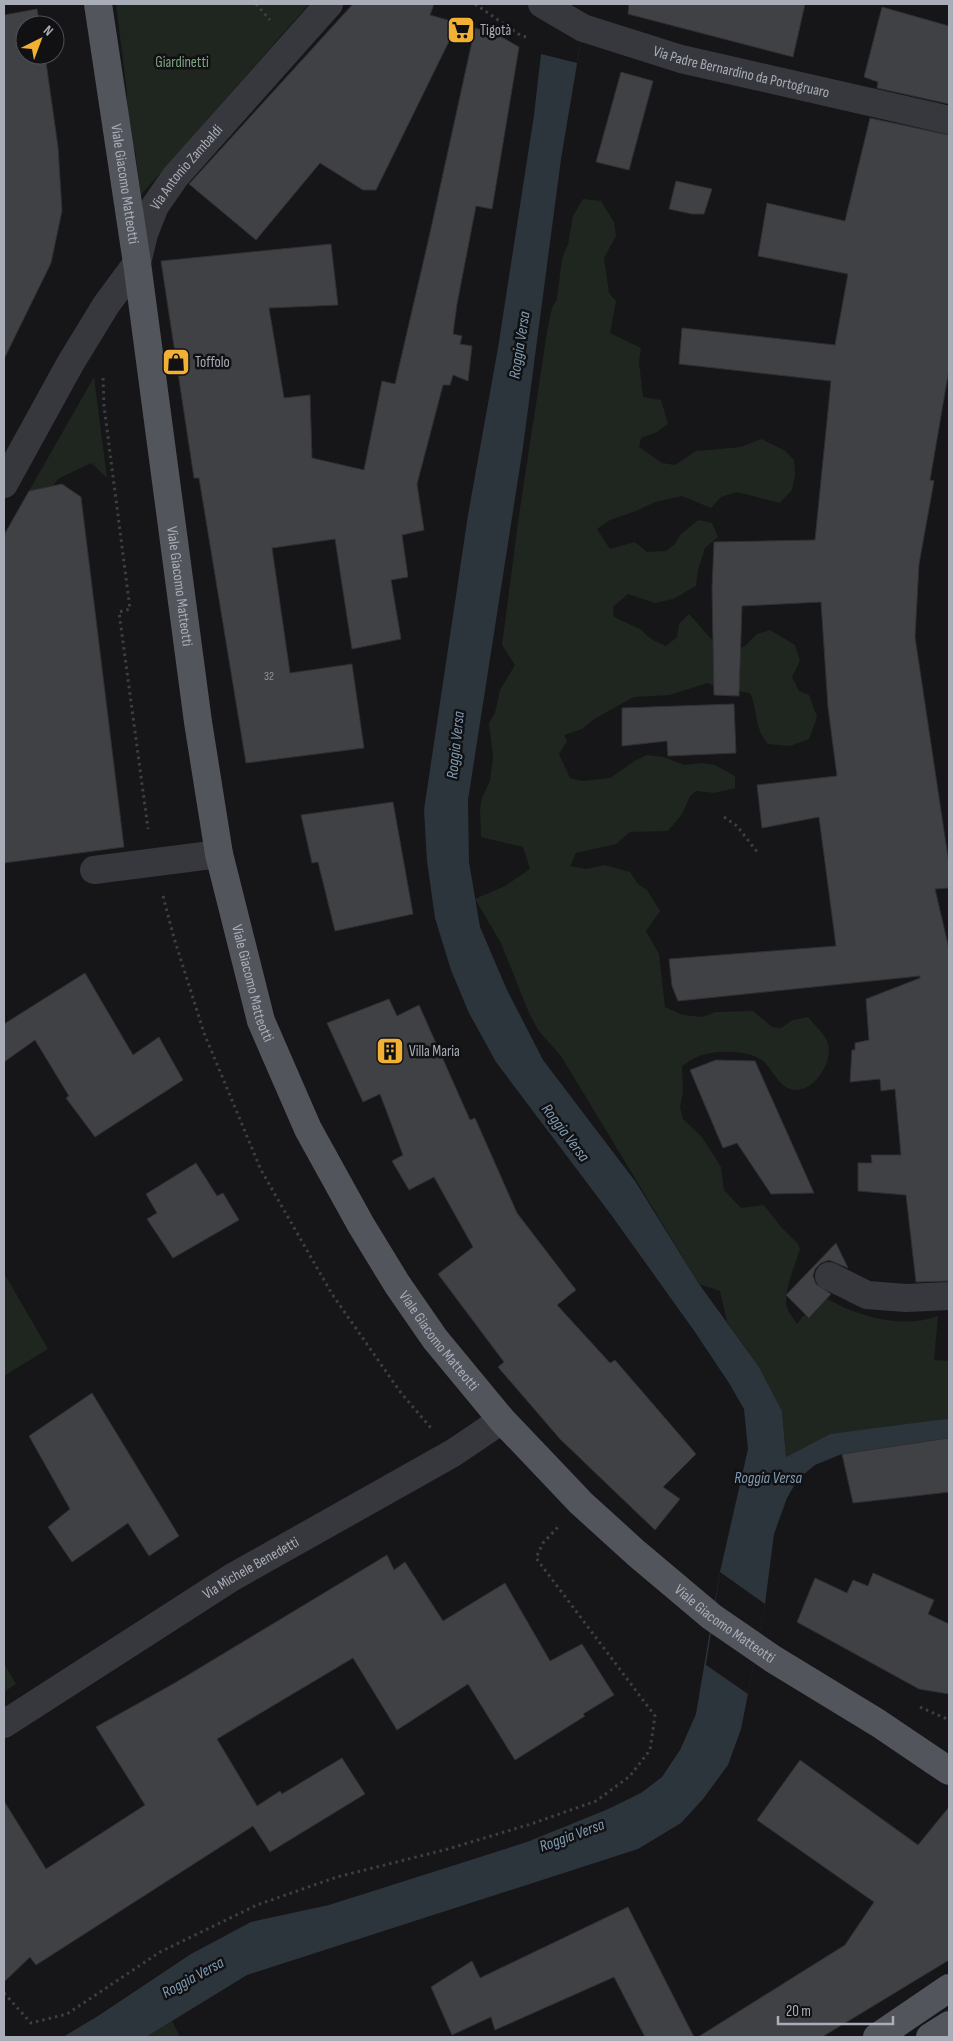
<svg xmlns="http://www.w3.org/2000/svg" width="953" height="2041" viewBox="0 0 953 2041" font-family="'Sofia Sans Condensed',sans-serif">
<rect width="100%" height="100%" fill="#161618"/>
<path fill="#1e261f" d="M116,4h193l-168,191 -6,-45 -11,-19 3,-38z
M583,199l18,2 13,21 2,14 -12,22 5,35 7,8 -6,32 31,15 -2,14 4,35 18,3 7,24 -11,8 -16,6 -2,9 23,16 13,2 21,-14 45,-4 20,-8 23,11 10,10 1,15 -3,15 -12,13 -43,-11 -16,5 -10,11 -29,-12 -27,6 -19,9 -26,9 -13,9 13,20 25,-7 12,10 19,-1 9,-7 5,-9 18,-15 14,3 6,14 -13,11 -7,22 -2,16 -23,13 -18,4 -27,-9 -15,13 1,10 26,12 11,10 15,7 11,-9 2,-13 10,-10 24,27 17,12 15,-7 12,-12 13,-4 25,15 5,16 -8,16 7,14 10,4 8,22 -8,22 -19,7 -22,-2c-14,-15 -10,-34 -18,-51l-27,-4 -16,-6 -37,12 -36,2 -40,22 -12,10 -18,6 3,6 -8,13 11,24 12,3 28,-3 26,-18 11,-5 16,2 22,8 17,-2 13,2 20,11v12l-21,5 -18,-2 -6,5 -8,18 -14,17 -38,1 -14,12 -40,9 -6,13 17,3 17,-4 26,7 8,12 9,6 13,21 -14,20 13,23 6,53 18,8 19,2 14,-5 37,-1 19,16 9,1 12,-8 15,-3c6,8 17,16 20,27 5,18 -13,47 -33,46 -16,-1 -22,-21 -33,-30 -15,-10 -43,-10 -60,-5 -7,2 -14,7 -20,11l1,27 -3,14 3,12 19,18 19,30 3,23 17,18 23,-3 17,22 17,17 2,5c-4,15 -19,46 -12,61 2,5 6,9 9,14l7,-9 6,3 17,-19c32,18 76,30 111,17l-4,44 15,1v60l-119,13 -44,23 -4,-46 -23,-44 -32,-45 -7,-31 -21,-7 -138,-228 -23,-26 -9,-17 -28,-70 -26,-44 30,-13 25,-17 -7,-22 -42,-10 -1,-28 2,-11 8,-17 3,-24 -4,-34 6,-10 5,-23 15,-25 -13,-20 18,-137 28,-182 4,-18 5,-9 5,-40 6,-15 5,-28z
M94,377l13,101 -16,-15 -33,16 -5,7 -24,5z
M4,1273l44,76 -44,27z
M4,1663l12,21 -12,8z
M172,2021l8,16h-34z"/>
<path fill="#2c353c" d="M583,28l-22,131 -38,288 -55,353 1,62 11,65 27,63 36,70 92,121 64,103 60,83 23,44 4,46 44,-23 108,-14 11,-1v19l-107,16 -27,11 -17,14 -11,19 -13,36 -9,70 -17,90 -7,35 -13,36 -25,34 -22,24 -43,26 -391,126 -101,62h-83l35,-21 93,-62 60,-32 78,-17 198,-63 79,-32 35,-17 21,-16 18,-27 16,-36 24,-142 28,-123 -4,-40 -15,-26 -34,-51 -83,-116 -116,-154 -27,-49 -18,-43 -16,-52 -8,-57 -3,-51 44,-295 30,-167 36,-233 7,-61z"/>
<path fill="#161618" d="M551,4h36l-10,59 -36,-9z
M720,1572l45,32 -17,90 -42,-29z"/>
<path fill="#404145" stroke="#303034" d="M353,4h81l-4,11 28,8 -82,167h-13l-43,-27 -64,77 -67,-56z
M629,4h176l-12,53 -165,-43z
M882,7l67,19v78l-72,-16 1,-6 -14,-5z
M37,9l3,16h-15v30h20l13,92 4,64 -11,52 -47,96v-344z
M475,28l25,8 19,11 -27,162 -16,-3 -19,98 -4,30 9,2 -2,8 12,2 -4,35 -15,-6 -3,10h-7l-26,99 7,46 -22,5 6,42 -17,3 10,59 -49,10 -17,-110 -63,9 18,125 62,-9 12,84 -118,15 -47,-285h-5l-33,-217 170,-17 7,61 -69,3 15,90 26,-3 2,63 52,12 18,-89 13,3 35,-151z
M621,72l32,9 -24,89 -33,-8z
M870,118l79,17v234l-19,111 4,1 -15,83 -4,73 34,227v24l-14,1 14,60v332l-33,1 -10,-87 -48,-4v-28h14l-1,-8h30l-6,-66 -14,2 -1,-12 -30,3 2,-32h3v-7l14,-3 -3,-41 54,-21v-2l-242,25 -6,-15 -3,-27 167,-13 -17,-129 -57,11 -5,-43 80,-9 -9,-69 -7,-105 -79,4 -3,90 -25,-1 -2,-106 2,-47 101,-2 16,-159 -152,-17 3,-36 153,17 13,-71 -90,-18 9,-53 78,18z
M676,181l36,8 -8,25h-12l-23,-5z
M62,484l19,13 43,350 -120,16v-328l25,-44z
M734,704l2,49 -68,3 -1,-15 -45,5v-38z
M393,802l20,112 -78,17 -17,-69 -6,1 -11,-48z
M85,973l48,82 26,-18 24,43 -88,57 -29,-39 3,-2 -34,-56 -31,22v-38z
M389,999l8,17 22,-11 51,115 5,-2 42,95 59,77 -19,15 53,58 5,-3 81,94 -33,33 17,12 -25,31 -95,-91 -62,-72 6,-5 -66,-88 35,-27 -39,-70 -25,13 -17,-29 11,-6 -23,-61 -17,8 -36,-79z
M716,1060l39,1 59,132 -43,1 -34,-51 -14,5 -33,-78z
M196,1163l21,33 6,-3 16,27 -66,38 -26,-39 10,-6 -11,-19z
M836,1243l12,25 -19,-8 -8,3 -6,6 -2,7 3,8 15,10 -22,24 -23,-23z
M92,1393l87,143 -30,20 -21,-33 -56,39 -24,-35 22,-18 -41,-73z
M949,1438v54l-96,11 -11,-49z
M387,1555l7,15 11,-8 38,59 62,-38 45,78 32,-17 32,51 -31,19 2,2 -70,44 -47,-76 -71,46 -44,-72 -136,81 40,67 23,-15 2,3 60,-36 23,36 -95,58 -17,-26 -217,139 -6,-8 -26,25v-181l42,68 99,-64 -49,-78 77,-43z
M873,1573l61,27 -6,14 21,10v70l-30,-5 -122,-67 18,-44 32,15 6,-13 15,6z
M800,1760l118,85 31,-38v153l-127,77h-124l147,-92 29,-43 -117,-82z
M628,1907l66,130h-49l-31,-60 -119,53 -4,-13 -39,18 -21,-48 41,-26 8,17z"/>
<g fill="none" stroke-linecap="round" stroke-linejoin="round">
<path stroke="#3d3f44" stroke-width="3" stroke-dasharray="2.5 4" stroke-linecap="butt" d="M256,4l14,16
M475,4l45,31 6,2
M103,378l1,28 26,203 -11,3 29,217
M724,817l13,9 21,27
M163,896l11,42 30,95 57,137 71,124 69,99 30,35
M920,1707l29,13
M4,1993l27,30 36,-9 93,-62 97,-47 80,-28 111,-28 83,-25 65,-23 34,-25 20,-26 5,-34 -119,-158 7,-15 15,-16"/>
<g stroke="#37383d" stroke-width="28">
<path id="s1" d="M542,4l41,24 98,31 268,61"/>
<path id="s2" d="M4,484l66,-120 36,-59 31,-42 7,-29 11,-28 20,-29 154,-173"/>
<path d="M94,870l125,-16"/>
<path d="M829,1276l38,19 39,3 43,-2"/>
<path id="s3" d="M4,1724l227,-146 222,-125 49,-33"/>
</g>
<g stroke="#53555c" stroke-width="28">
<path id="s4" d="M98,4l39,259 61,459 21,132 42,167 47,108 53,96 36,59 38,55 67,81 79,83 55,50 76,64 61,42 105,64 71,48"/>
<path d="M877,2037l72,-49"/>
<path d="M930,2037l19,-12"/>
</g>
</g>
<defs>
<g id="supermarket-square" transform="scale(1.4375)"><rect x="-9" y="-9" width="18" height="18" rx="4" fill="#f2b134" stroke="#111113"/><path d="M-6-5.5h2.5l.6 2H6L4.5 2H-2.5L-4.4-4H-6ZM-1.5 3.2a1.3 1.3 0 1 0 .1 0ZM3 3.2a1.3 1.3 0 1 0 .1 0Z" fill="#111"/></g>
<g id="shop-square" transform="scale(1.4375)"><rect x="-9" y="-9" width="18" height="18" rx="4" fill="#f2b134" stroke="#111113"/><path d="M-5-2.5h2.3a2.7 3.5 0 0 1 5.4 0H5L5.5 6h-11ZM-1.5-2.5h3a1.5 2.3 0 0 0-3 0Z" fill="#111"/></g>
<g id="building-square" transform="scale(1.4375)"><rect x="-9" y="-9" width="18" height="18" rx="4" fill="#f2b134" stroke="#111113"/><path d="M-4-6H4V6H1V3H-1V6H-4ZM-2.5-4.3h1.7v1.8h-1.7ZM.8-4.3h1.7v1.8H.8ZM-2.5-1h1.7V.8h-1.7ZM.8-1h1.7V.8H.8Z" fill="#111"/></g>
</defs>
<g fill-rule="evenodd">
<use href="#supermarket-square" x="461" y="30"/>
<use href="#shop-square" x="176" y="362"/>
<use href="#building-square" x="390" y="1051"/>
</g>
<g text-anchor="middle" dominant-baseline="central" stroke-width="5" stroke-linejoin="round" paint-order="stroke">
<g font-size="12" fill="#8e929b">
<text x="269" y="676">32</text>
</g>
<g font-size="15" fill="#a8adb8" stroke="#111113" text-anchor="start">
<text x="480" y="30">Tigotà</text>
<text x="195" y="362">Toffolo</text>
<text x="409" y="1051">Villa Maria</text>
</g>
<g font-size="15" fill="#7fa381" stroke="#111113">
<text x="182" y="62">Giardinetti</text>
</g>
<g font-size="15" fill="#a8adb8" stroke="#111113">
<text stroke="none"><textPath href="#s1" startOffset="212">Via Padre Bernardino da Portogruaro</textPath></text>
<text stroke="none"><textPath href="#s2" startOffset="368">Via Antonio Zambaldi</textPath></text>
<text stroke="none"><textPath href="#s4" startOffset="182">Viale Giacomo Matteotti</textPath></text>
<text stroke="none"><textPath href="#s4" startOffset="588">Viale Giacomo Matteotti</textPath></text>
<text stroke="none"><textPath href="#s4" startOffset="992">Viale Giacomo Matteotti</textPath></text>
<text stroke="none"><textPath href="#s4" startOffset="1398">Viale Giacomo Matteotti</textPath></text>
<text stroke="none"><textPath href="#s3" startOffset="292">Via Michele Benedetti</textPath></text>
<text stroke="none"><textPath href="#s4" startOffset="1802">Viale Giacomo Matteotti</textPath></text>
</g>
<g font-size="16" font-style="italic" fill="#7f9bb3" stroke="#111113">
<text transform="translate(520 345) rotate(-81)">Roggia Versa</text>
<text transform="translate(456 745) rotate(-84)">Roggia Versa</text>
<text transform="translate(565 1133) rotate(53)">Roggia Versa</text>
<text x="768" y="1478">Roggia Versa</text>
<text transform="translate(572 1836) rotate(-20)">Roggia Versa</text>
<text transform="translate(193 1978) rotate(-29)">Roggia Versa</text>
</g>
</g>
<rect width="953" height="2041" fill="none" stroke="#a8adb8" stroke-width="10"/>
<g transform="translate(40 40) rotate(42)"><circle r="24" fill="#111113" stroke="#4d4f55"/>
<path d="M0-4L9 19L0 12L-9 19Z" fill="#f2b134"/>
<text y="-8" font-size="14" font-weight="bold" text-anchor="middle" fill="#a8adb8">N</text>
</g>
<path d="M778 2016v8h115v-8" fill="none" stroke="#a8adb8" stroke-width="2.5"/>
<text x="786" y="2016" font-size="15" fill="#a8adb8" stroke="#111113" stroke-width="4" paint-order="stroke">20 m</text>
</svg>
